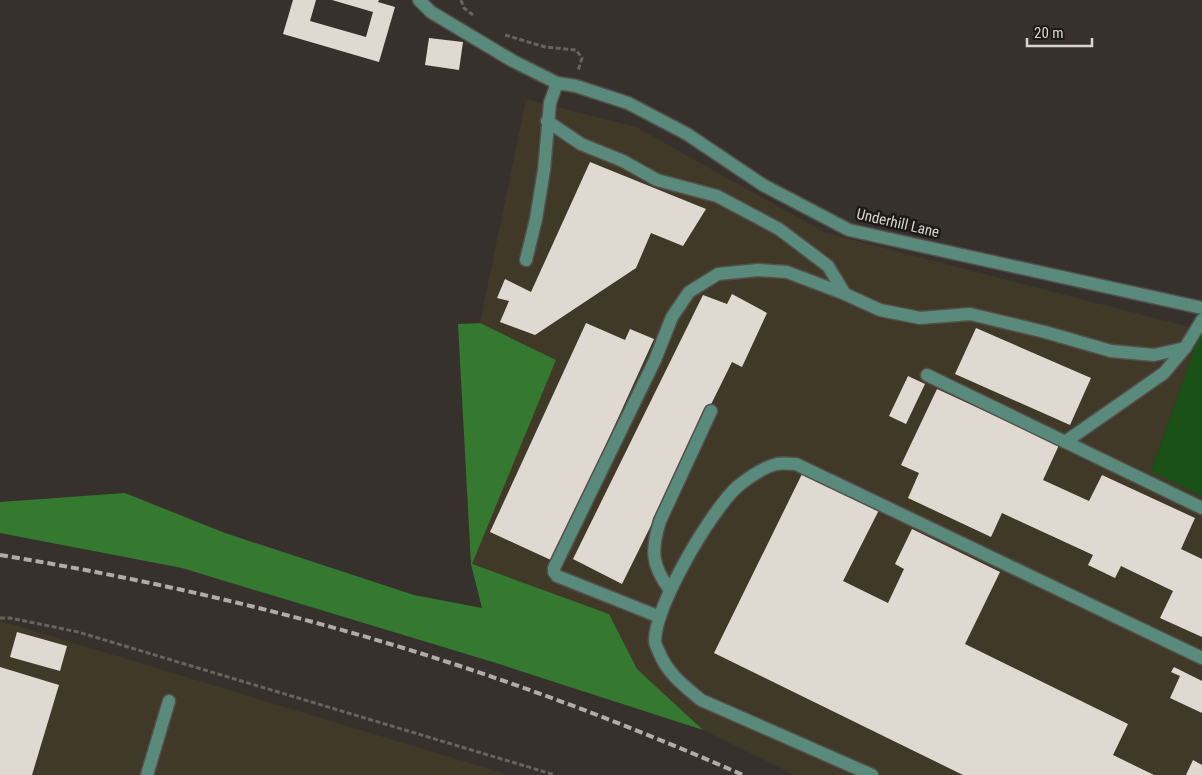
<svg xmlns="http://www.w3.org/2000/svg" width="1202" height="775" viewBox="0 0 1202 775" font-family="'Roboto Condensed',sans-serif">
<rect width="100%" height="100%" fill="#36312c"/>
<path fill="#413928" d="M526,99l110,28 190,106 375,97 -50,140 51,26v279h-407l-92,-45 -66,-61 -28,-55 -138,-50 85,-204 -76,-37z
M0,621l8,2 501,152h-509z"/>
<path fill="#195016" d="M1201,330l1,1v165l-51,-25z"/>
<path fill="#357930" d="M480,323l76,37 -84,204 137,50 28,55 66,61 -207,-67 -314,-95 -182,-35v-31l125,-9 100,40 189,62 68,13 -11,-44 -13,-240z"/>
<path fill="#dfd9d2" d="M293,0h23l-6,21 56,16 7,-25 -41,-12h47l-1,2 17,5 -16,55 -96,-28z
M429,38l34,4 -4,28 -34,-5z
M590,162l116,47 -23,37 -32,-13 -15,35 -101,67 -35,-13 9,-21 -12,-3 8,-19 26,13z
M732,294l35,19 -25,54 -10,-5 -110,222 -49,-25 130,-264 24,9z
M586,323l39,17 5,-11 24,10 -101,222 -63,-29z
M976,328l115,50 -21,47 -115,-51z
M908,376l17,8 -19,40 -17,-8z
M937,389l122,56 -16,35 46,21 13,-26 93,43 -14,31 21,10v78l-42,-19 13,-27 -52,-25 -6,12 -27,-13 5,-10 -91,-42 -11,24 -83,-39 11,-25 -18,-8z
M803,472l76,38 -36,71 45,22 16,-34 -9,-5 17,-35 88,43 -35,72 163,80 -15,31 41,20h-191l-249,-122z
M17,632l50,14 -7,25 -50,-14z
M0,667l59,18 -27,90h-32z
M1174,667l28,14v32l-32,-15 10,-22 -9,-4z
M1193,760l9,5v10h-16z"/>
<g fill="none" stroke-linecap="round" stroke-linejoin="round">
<g stroke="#534f4a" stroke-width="15">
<path id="minor" d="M419,0l12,12 82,49 44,22 19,3 52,17 59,31 76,51 86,45 353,78
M547,121l34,23 42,17 34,19 60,16 62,33 49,37 17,28
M526,260l10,-41 8,-49 6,-67 7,-20
M927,375l275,133
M1065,442l99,-69 21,-25 17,-28
M670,590c-19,-25 -19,-40 -10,-69l51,-110
M660,617l-103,-41 -3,-4v-4l101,-208 17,-43 17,-25 29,-18 40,-4 29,2 58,22 35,16 40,8 50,-4 75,18 66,19 43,4 31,-7
M147,775l22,-74
M872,775l-171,-75c-17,-14 -34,-27 -42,-48 -2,-4 -4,-8 -4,-11 0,-36 56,-130 82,-154 11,-9 26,-20 40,-23 6,-1 13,0 19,0l406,194"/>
</g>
<path stroke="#68635e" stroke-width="3" stroke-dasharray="5 2.5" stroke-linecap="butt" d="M461,0l3,8 9,7
M505,35l40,12 31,3 6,8 -4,13
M0,618h10l68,14 477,143"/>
<use href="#minor" stroke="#598a7c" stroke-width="12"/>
<path stroke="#b0aca8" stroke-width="4" stroke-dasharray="8 4" stroke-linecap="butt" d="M0,555c98,16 194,36 290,61 155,40 307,95 453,159"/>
</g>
<g text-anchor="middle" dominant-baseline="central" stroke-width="5" stroke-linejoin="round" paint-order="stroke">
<g font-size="15" fill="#d9d6d2" stroke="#1c1a17">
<text transform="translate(898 223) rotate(13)">Underhill Lane</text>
</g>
</g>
<path d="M1027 38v8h65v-8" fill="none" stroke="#d9d6d2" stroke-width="2.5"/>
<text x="1034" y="38" font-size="15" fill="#d9d6d2" stroke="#1c1a17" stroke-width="4" paint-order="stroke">20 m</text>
</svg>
